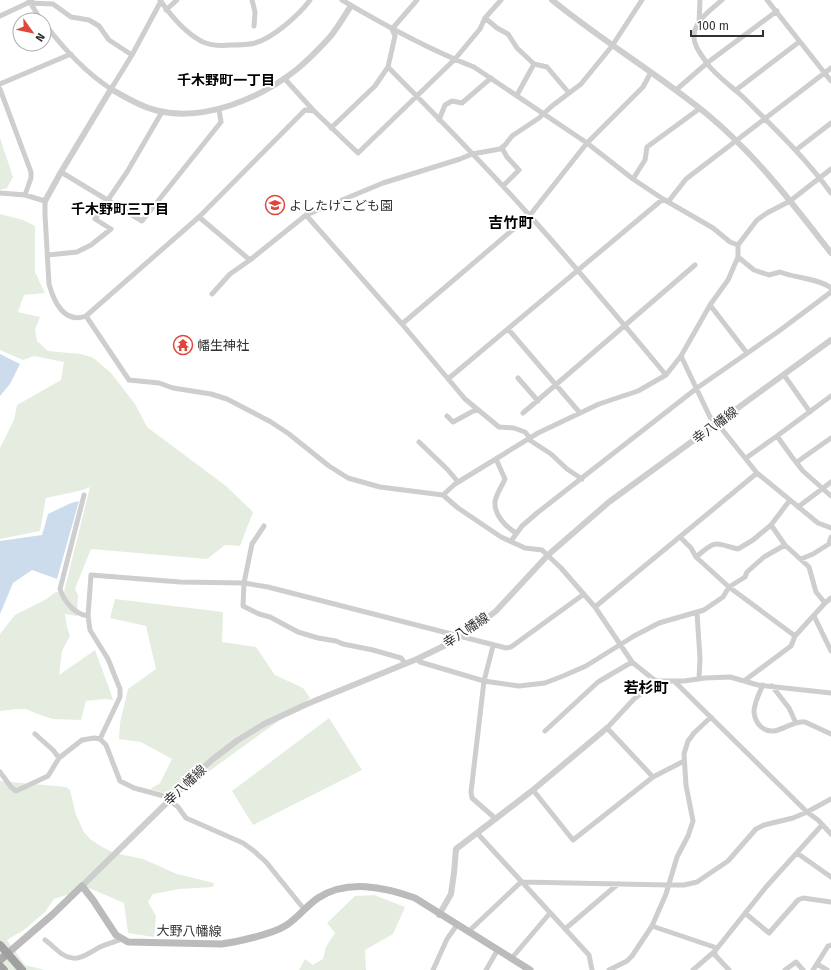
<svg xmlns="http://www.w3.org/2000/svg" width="831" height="970" viewBox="0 0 831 970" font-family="'Fira Sans','Noto Sans JP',sans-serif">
<rect width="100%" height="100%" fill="#fff"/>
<path fill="#e5ede0" d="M0,138l13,39 -6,11 -7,2z
M0,214l23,6 12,6v46l10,21 -21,2 -6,17 22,5 -5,12 2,12 11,10 33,3 10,3 5,3 15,13 24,31 12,23 79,59 27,26 -13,34 -15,-1 -18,14 -116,-10 -16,40 3,6 -1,21 -12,-2 2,13 3,9 -8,15 -3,24 36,-25 14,38 4,12 -9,-1 -18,2 -5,19 -28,-1 -10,-3 -17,-7h-10l-16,2v-77l15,-19 30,-15 11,-8h8l26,-105 -7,3 -37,8 -6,33 -40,8v-91l14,-28 3,-15 44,-25 3,-18 -30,-6 -11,4 -23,-10z
M115,599l108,13 -1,30 34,5 19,28 28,13 7,10 -135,98 -25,-7 10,-6 12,-24 -31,-17 -22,-3 1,-16 8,-34 28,-20 -10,-43 -36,-8z
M329,718l33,52 -109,55 -21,-34z
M0,781l66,6 4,3 6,25 8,17 6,7 12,8 12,6 29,6 34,15 37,9 -1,4 -34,2 -26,5 -5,8 8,14 -2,21 -26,-4 -4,-30 -35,-15 -35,11 -9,13 -21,18 -17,10 18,25 20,5h-38l-7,-10z
M374,895l31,12 -12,27 -28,16 1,20h-76h9l6,-11 8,6 10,-6 3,-12 9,-14 -8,-10 28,-27z"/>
<path fill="#cddcec" d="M0,354l20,10 -10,20 -10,12z
M79,501l-22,78 -25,-9 -19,13 -13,31v-73l42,-6 6,-21 23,-11z"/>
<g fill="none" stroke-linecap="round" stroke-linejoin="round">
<path stroke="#cecece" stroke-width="5" d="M160,0c11,16 25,33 43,42 9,4 18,4 28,3 8,0 16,0 24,-2 18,-5 44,-28 55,-43
M252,0l3,12 -1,14
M342,0c42,25 86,49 132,67l113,76 46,36 30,20 50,29 17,14 8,3
M722,0c-10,9 -27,20 -28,35 -1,10 7,19 12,27 7,11 26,25 36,34 31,31 63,61 89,97
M767,0l64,81
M29,1l12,19
M29,3l24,1 18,13 18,3 10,6 10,14 23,15
M166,10l11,-10
M0,16l32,-15
M485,18l12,10 11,6 9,14 17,16 13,3 22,26
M44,23c19,25 41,49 67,66l21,-34 29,-54
M699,23l1,-23
M392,29l25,-29
M388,67c48,49 97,98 142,149 47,52 91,105 136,159
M284,78l30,33
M0,84l71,-30
M0,89l31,83v6l-6,17
M676,90l31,-27 70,-52
M736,90l63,-48
M517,95l17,-31
M439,120l6,-15 7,-4 10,2 29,-25
M331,128l44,-42 13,-19 7,-31 -3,-7
M502,148l5,9 12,13 -16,16
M796,150l35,-27
M61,172l81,49 79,-99 -2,-12
M633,179l12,-19 2,-13 52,-38
M0,193l25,2 20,6v14l4,69c5,18 15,40 37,32l113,-99 106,-107 9,1 44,42 97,-94 25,-30 5,-11 16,-18
M668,202l18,-23 145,-111
M306,215l96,109 63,75 34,28 15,1 11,4 5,6
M199,217l51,43
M48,255l29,-3 14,-7 20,-16 -16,-10 32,-47 35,-60
M738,257l16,13 15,5 11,-3c15,6 41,7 51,16
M212,294l18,-20 20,-14 56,-45 77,-32 77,-24 12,-5 28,-5 5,-4 7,-9 27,-18 13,-12 29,-22 31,-38 30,-46
M710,305l37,48
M86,316l43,64 30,3 14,5 38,6 16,5 44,23 18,12 40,32 19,12 32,9 63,8 15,13 43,29 24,11 17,2 19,18 34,39 37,55 21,17 4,2h27l21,-3 25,-1 28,8 73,8
M402,324l128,-109 57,-72 56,-56 8,-15
M508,329l72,84
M681,356l29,61 7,6 40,50 61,50 13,5
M784,375l26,37
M518,378l20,23
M448,379l215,-180
M523,413l172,-148
M447,416l6,6 24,-13
M777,436l54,-40
M528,439l23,15 16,15 15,10
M419,442l29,28 10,12
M746,458l31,-22 15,21 11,14 28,25
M496,459l9,20c-3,7 -9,15 -10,23 -1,13 11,25 21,31
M797,462l34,-24
M84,495l-24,94c4,12 14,25 28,27
M443,495l12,-11 83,-51 61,-29 39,-13 28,-16 15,-19 29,-51 18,-25 10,-23v-12l19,-25 10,-7 23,-12 41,-32
M798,507l33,-25
M264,526l-12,18 -8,39 -1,23 16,8 11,3 28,15 20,6 18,3 7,3 30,6 28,8 4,5
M680,537l11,11 5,9 33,30 66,49
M511,541l11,-15 15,-13 160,-125 82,-57 52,-39
M785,545l24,22 7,25 9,11
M696,557c21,-18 17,-14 42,-8l15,-9 18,-15 19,-25
M801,559l12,-5 16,-10 2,-7
M595,607l162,-134
M697,613l3,45 -1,21
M814,616l17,35
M493,646l-9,35 -13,111 1,6 24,21
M417,659l3,3 64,19 35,5 26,-3 18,-7 23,-10 48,-30 25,-13 45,-13 19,-13 6,-10 16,-10 2,-5 17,-15 21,-12 -14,-20
M744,681l47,-35 4,-10 30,-33 6,-5
M675,682l132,130 11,8 13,14
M763,685c-4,8 -9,18 -9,27 1,11 9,20 20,19 10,-2 17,-8 27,-9h4l26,12
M772,686l17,22 7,15
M545,731l53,-49 34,-20
M35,734l18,16 6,8
M100,739l20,-42v-8l-12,-30 -18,-29 -2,-14 3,-41 89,7 64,1 24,4 238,61 5,-1 73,-53
M0,772l11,15 5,4 32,-15 11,-18 23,-18 12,-2 6,1 6,6 14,36 14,7 30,8 14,11 8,11 57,25 11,8 12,11 38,47
M653,777l-46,-49 27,-29 23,-18
M533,790l40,50 80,-63 31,-16
M477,833l112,122 3,15
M797,853l34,24
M745,913l24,20 29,-33 5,-2 28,4
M652,926l65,22
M565,929l53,-45
M468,932l53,-50 147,3h16l13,-3 31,-21 28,-32 8,-4 29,-7 14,-6 24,-13
M45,940c6,4 11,10 17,14 16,10 24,0 38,-7 7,-3 15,-5 21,-8
M511,959l39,-46
M817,964l10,6
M433,970l14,-31 10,-14
M486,970l11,-19
M609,970l18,-9 5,-5 20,-30 14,-32 11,-37 11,-21 5,-15 -7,-36 -2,-31 4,-13 6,-8 17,-16
M693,970l22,-19
M729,970l-14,-15v-4l51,-64 56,-62
M785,970l11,-8 7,8
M813,970l15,-24 3,-1"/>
<path stroke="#cecece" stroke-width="6" d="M552,0c50,41 106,74 156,115 48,40 85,89 123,138
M45,201l16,-29 50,-83c14,8 28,17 44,21 47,13 104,-11 141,-40 11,-9 23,-21 33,-32 8,-9 15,-22 22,-32
M82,886l110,-108 21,-19 25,-19 26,-16 43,-20 110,-45 33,-16 23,-14 23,-18 52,-56 61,-53 222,-162
M439,915l12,-21 3,-21 2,-24 77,-59 74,-62"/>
<path stroke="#bbb" stroke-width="7" d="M8,953l44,-38 30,-29 11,14 23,35 12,7 93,2c16,-2 51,-10 64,-18 12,-7 21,-20 33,-28 29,-19 66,-11 97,0l115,72"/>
<path stroke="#a9a9a9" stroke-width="8" d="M0,960l8,-7"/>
<path stroke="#a0a0a0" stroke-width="8" d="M0,945l22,25
M0,966l4,4"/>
</g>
<defs>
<g id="school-ring" transform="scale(1)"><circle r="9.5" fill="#fff" stroke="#df463c" stroke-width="1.5"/><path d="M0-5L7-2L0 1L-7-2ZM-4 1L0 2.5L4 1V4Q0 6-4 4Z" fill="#df463c"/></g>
<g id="temple-ring" transform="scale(1)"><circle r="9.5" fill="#fff" stroke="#df463c" stroke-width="1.5"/><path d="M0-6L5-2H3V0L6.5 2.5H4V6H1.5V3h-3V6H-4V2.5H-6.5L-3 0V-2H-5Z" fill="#df463c"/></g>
</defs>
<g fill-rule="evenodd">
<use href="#school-ring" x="275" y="205"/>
<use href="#temple-ring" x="183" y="345"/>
</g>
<g text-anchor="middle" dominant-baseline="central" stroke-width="4" stroke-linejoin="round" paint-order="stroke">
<g font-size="13" fill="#313131" stroke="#fff" text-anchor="start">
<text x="289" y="205">よしたけこども園</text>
<text x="197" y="345">幡生神社</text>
</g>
<g font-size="13" fill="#313131" stroke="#fff">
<text transform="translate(715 425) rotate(-36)">幸八幡線</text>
<text transform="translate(466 630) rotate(-33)">幸八幡線</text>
<text transform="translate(185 785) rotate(-43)">幸八幡線</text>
<text transform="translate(189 931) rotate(1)">大野八幡線</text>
</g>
<g font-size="14" font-weight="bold" fill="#000" stroke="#fff">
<text x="226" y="80">千木野町一丁目</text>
<text x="120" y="209">千木野町三丁目</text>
</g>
<g font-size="15" font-weight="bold" fill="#000" stroke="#fff">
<text x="511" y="223">吉竹町</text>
<text x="646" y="688">若杉町</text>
</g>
</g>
<g transform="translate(32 32) rotate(123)"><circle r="19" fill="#ffffff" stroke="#adadad"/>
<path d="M0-3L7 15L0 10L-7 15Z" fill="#df463c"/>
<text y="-6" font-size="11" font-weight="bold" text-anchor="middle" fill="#313131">N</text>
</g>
<path d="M691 30v6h72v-6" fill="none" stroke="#313131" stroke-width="2"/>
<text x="697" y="30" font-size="12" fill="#313131" stroke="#ffffff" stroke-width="3" paint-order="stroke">100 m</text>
</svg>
